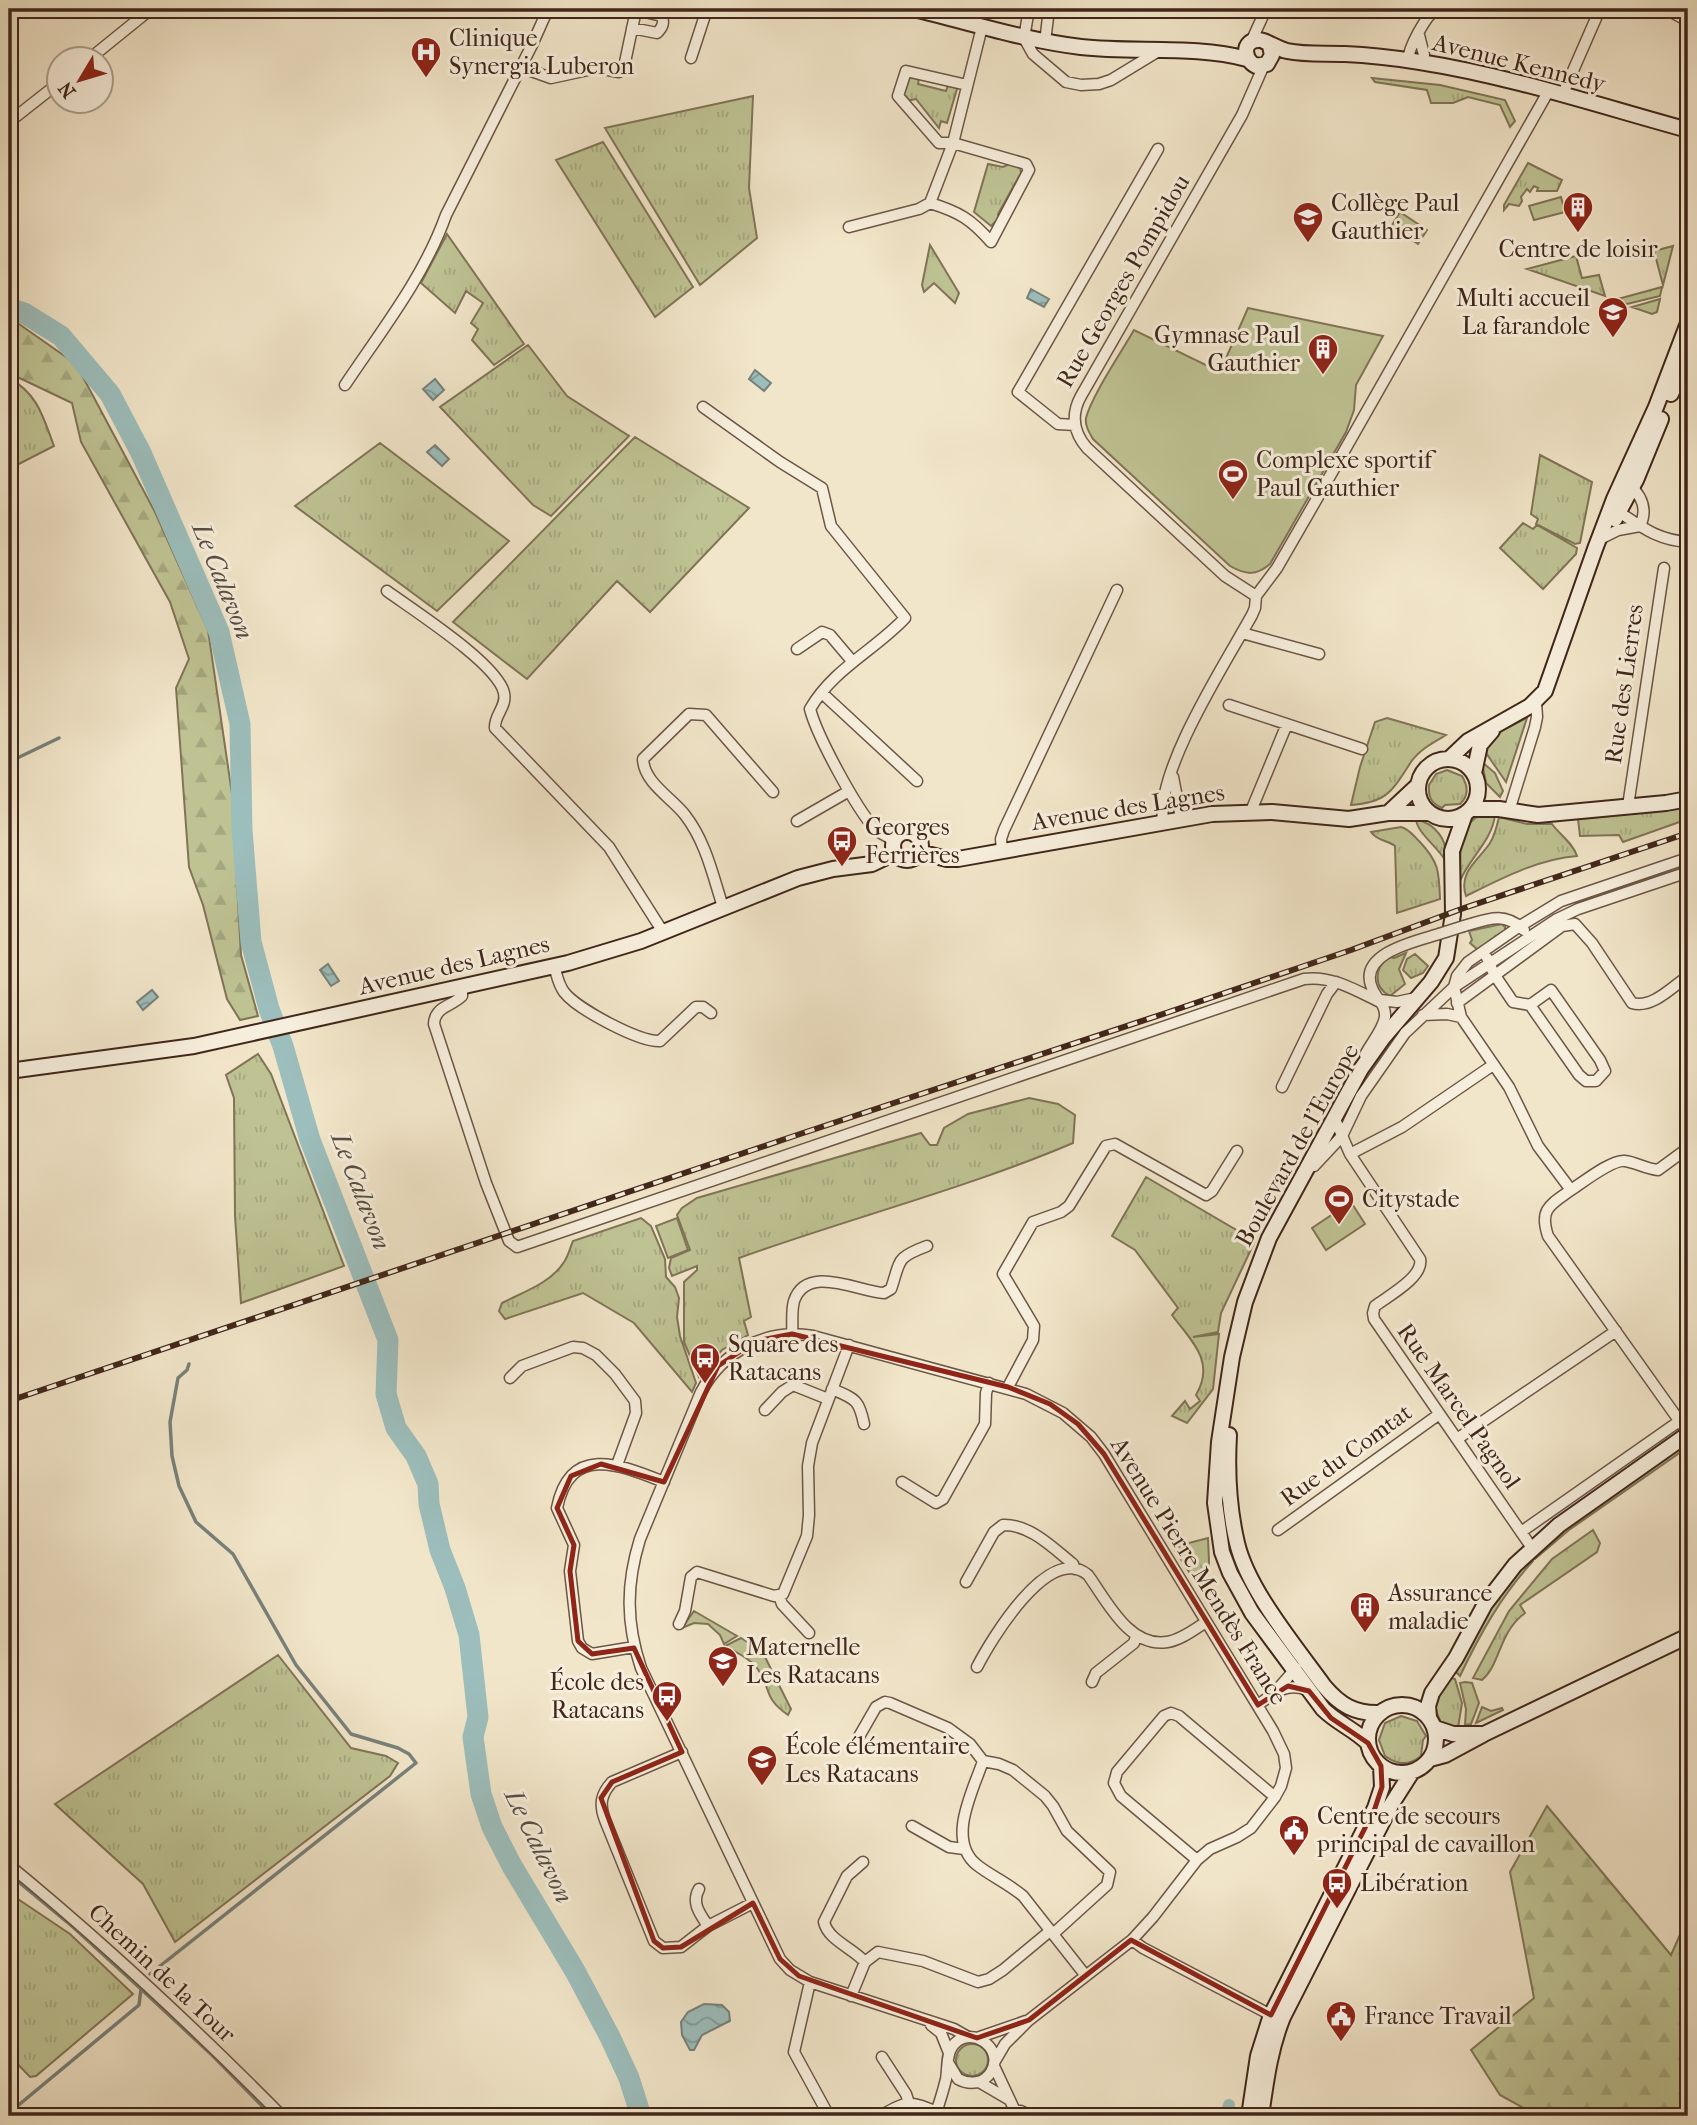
<svg xmlns="http://www.w3.org/2000/svg" width="1697" height="2125" viewBox="0 0 1697 2125" font-family="'IM FELL French Canon',serif">
<defs>
<pattern id="grass-tufts" width="24" height="20" patternUnits="userSpaceOnUse" patternTransform="scale(1.75)"><rect width="24" height="20" fill="#bfc394"/><path d="M3 7l-1-3M5 7V3M7 7l1-3M15 17l-1-3M17 17v-4M19 17l1-3" fill="none" stroke="#a5a77f"/></pattern>
<pattern id="forest-firs" width="22" height="20" patternUnits="userSpaceOnUse" patternTransform="scale(1.75)"><rect width="22" height="20" fill="#bfc394"/><path d="M5 1l3.5 6h-7zM16 11l3.5 6h-7z" fill="#a5a77f"/></pattern>
<pattern id="water-waves" width="16" height="10" patternUnits="userSpaceOnUse" patternTransform="scale(1.75)"><rect width="16" height="10" fill="#9cbebc"/><path d="M0 5q4-4 8 0t8 0" fill="none" stroke="#819a98"/></pattern>
</defs>
<rect width="100%" height="100%" fill="#f2e6ca"/>
<filter id="stains"><feTurbulence type="fractalNoise" baseFrequency=".00286" numOctaves="4"/><feColorMatrix values="0 0 0 0 .2 0 0 0 0 .09 0 0 0 0 .02 0 0 0 .5 -.17"/></filter>
<radialGradient id="worn" r=".72"><stop offset=".6" stop-color="#630" stop-opacity="0"/><stop offset="1" stop-color="#630" stop-opacity=".3"/></radialGradient>
<path fill="url(#grass-tufts)" stroke="#807457" stroke-width="2" d="M910,77l9,1 -1,6 28,7 2,-6h6l3,4 -10,34 -6,-2 -2,7 -23,-29 -10,2 -3,-6z
M1372,78l68,7 65,15 10,21 -5,6 -10,-22 -32,-8 -15,6h-22l-4,-13 -52,-8z
M753,96l-4,92 8,50 -57,47 -95,-157z
M603,142l90,145 -38,30 -99,-157z
M1014,162l6,4 1,7 -23,41v5l-7,7 -17,-14 14,-48 15,3z
M1528,163l34,17 -5,11h-20l1,-3 -4,-2 -4,6 -3,-3 -6,8 1,4 -3,5 -10,-2 -5,6v-5z
M447,234l77,110 -30,21 -22,-25 6,-11 -7,-6 12,-20 -17,-12 -11,22 -34,-30z
M930,245l29,48 -4,10 -21,-20 -10,9 -2,-7z
M1673,246l-10,39 -9,-34z
M1576,256l6,22 17,-3 6,21 -78,-27z
M1662,287l-2,9 -33,8 -13,-4z
M1660,299l-3,13 -5,2 -20,-7z
M528,345l39,51 62,40 -78,80 -18,-11 -93,-98z
M9,378c29,16 34,39 45,68l-45,23z
M635,437l114,71 -99,104 -33,-31 -90,98 -74,-57z
M380,443l129,98 -72,70 -142,-105z
M1540,455l52,27 -12,61 -5,1 -39,-20 2,-5 -7,-5z
M1523,523l10,6 4,-4 40,23 -1,6 -33,35 -43,-41z
M1387,718l59,17c-12,7 -27,15 -35,27 -19,29 -23,40 -60,43l9,-38 15,-45z
M1527,718l-21,64 -22,-32 17,-19z
M1482,762l13,11 8,18 -3,6 -14,-14z
M1447,770l15,6c6,10 7,20 -2,28l-15,1 -3,3c-11,-5 -14,-11 -13,-23l7,-11z
M1688,808v11l-65,23 -4,-7 -39,1 -2,-17z
M1481,815h14c-3,26 -25,42 -35,66 1,-22 -5,-56 21,-66z
M1499,817l28,7h25c8,11 21,19 25,32 -39,3 -77,23 -111,40 -8,-24 12,-35 24,-53 5,-8 7,-17 9,-26z
M1416,819c19,5 33,21 29,41 -8,-14 -28,-27 -29,-41z
M1401,827c8,2 12,8 18,14 20,21 20,30 21,58l-43,14 -2,-67c-8,-6 -18,-5 -24,-14z
M1502,924l3,3v6l-27,17 -8,-7 2,-3 -3,-9z
M1406,953l-7,16 6,15 -15,12c-17,-9 -16,-28 -1,-39l5,1z
M1415,954l13,12 -5,7 -12,5 -8,-8 4,-11z
M258,1054l13,20 73,192 -103,37 -6,-87 -1,-118 -8,-23z
M1029,1098l29,6 17,11 -2,28c-108,46 -223,75 -334,115l12,59 -7,4 4,14 -26,15 -23,27 -15,-35v-60l13,-12v-4l-25,10 -3,-8 2,-10 19,-8 -13,-35 5,-7 15,-10 224,-65 9,12h7l7,-17 24,-14z
M1146,1177l109,64 -34,72 -3,19 -25,5 26,-3 -6,55 -26,34 -15,-7 13,-15 5,8 10,-8 -4,-6c20,-34 -5,-54 -24,-80l6,-7 -43,-58 -23,-14z
M641,1218l10,8 14,33 1,18 9,10 4,11 -2,19 3,19 16,47 -4,9 -58,-69 -51,-30 -78,26 -6,-8 3,-8c21,-11 49,-20 62,-41 4,-5 6,-14 9,-21z
M1688,1441v6l-119,83 -34,29 -3,-3 35,-31z
M1593,1530l7,13 -3,9 -77,53 5,8c-27,20 -24,51 -43,67l-9,-2 36,-67 43,-52z
M1208,1538l1,24 -3,36 -33,-51z
M1530,1558l3,3c-32,35 -53,73 -73,115l-5,-5 37,-66z
M694,1611l43,25 -13,8 -4,-9 -12,-11 -14,-1 -12,5z
M741,1638l21,13 29,58 -3,6c-26,-18 -16,-27 -31,-47 -9,-11 -20,-15 -32,-22z
M278,1655l73,93 35,8 12,7 -8,13 -215,166 -32,-58 -88,-80z
M1451,1678l4,1 7,24 -4,25 -16,-4c-12,-21 -6,-29 9,-46z
M1465,1682l7,1 7,20 -8,21 -6,1 1,-16 -6,-26z
M1482,1707l9,4 11,-3 1,2 -27,13z
M1401,1716l16,5 9,15 -3,4 -2,16c-12,10 -24,9 -36,0l-6,-16 6,-17z
M9,1893l61,41 63,60 -97,82 -6,1 -21,-22z
M956 2060a16 16 0 1 1 32 0a16 16 0 1 1-32 0Z"/>
<path fill="url(#forest-firs)" stroke="#807457" stroke-width="2" d="M9,317l67,47 79,148 53,118 24,164 9,161 17,61 -18,4 -13,-21 -24,-94 -14,-38 -13,-179 13,-29 -19,-57 -89,-160 -9,-39 -63,-30z
M1547,1806l124,149 12,-27 5,-1v189h-150l-38,-21 -29,-45 63,-52 -24,-126z"/>
<path fill="#bfc394" stroke="#807457" stroke-width="2" d="M1561,197l4,15 -31,8 -5,-14z
M1400,212l27,18 -9,14 -27,-17z
M1248,308l135,28 -27,49 -2,25 -8,22 -76,132c-14,12 -24,11 -40,2l-137,-127c-4,-7 -8,-13 -7,-21 5,-21 36,-67 48,-88l86,42z
M1351,1202l14,22 -39,26 -14,-22z
M677,1218l11,32 -20,8 -12,-32z"/>
<path fill="url(#water-waves)" stroke="#77817b" stroke-width="2" d="M1031,289l18,10 -5,8 -17,-9z
M755,370l16,13 -7,8 -15,-12z
M435,379l9,11 -11,10 -10,-11z
M435,445l14,14 -7,7 -15,-14z
M328,964l11,17 -8,5 -11,-16z
M152,990l6,7 -15,13 -6,-8z
M704,2004l18,1 7,7 1,9 -28,14 -8,15h-4l-8,-15 -1,-13 7,-10z"/>
<g fill="none" stroke-linecap="round" stroke-linejoin="round">
<path stroke="#77817b" stroke-width="3.5" d="M9,762l50,-24
M9,1874l64,53 68,62 -2,16 -130,108
M150,1974l266,-211 -7,-9 -11,-6 -47,-14 -55,-69 -63,-111 -37,-32 -17,-36 -7,-30 -2,-34 8,-44 9,-8 2,-6
M141,1989l72,67 59,60"/>
<path stroke="#9cbebc" stroke-width="12" d="M1226,2116l3,-11"/>
<path stroke="#9cbebc" stroke-width="21" d="M9,308l15,5 37,23 49,58 31,59 78,179 21,92 2,106 9,112 18,67 14,37 27,94 78,200 -2,54 10,34 20,28 12,28 1,20 11,46 15,38 14,47 9,82 -5,20 8,57 11,33 20,39 63,105 35,66 19,41 12,38"/>
<g stroke="#6c5646" stroke-width="13">
<path id="street" d="M632,9l30,7c2,7 1,11 -5,17l-25,-5
M1029,9l-5,29 9,16 33,28 15,3 18,-1 12,-4 46,-28
M1666,9l22,12
M1419,35l5,20 -1,7
M1045,42l4,-33
M1251,42l15,-33
M691,58l16,-49
M88,60l63,-51
M1408,60c1,-13 17,-43 28,-51
M520,67l31,11 46,-10 22,4 5,-5 12,-57
M1562,96l38,-87
M9,122l51,-40
M930,203c29,9 41,16 61,39l38,-72 -3,-6 -73,-21h-14l-41,-47 8,-25 61,14
M849,227l70,-18 11,-6 23,-60 29,-116
M345,385c36,-54 79,-108 101,-170l86,-170 16,-36
M703,407l77,55 42,26 9,38 74,92c-30,32 -72,51 -95,91 7,27 46,99 65,120 6,5 13,8 19,11
M1075,425l-17,-1 -40,-32 140,-243
M1615,507l4,5c24,16 39,28 69,30
M1604,537l14,-7 22,-4c8,-17 2,-30 -11,-42
M387,591c26,19 111,73 117,102 3,14 -10,22 -9,35l114,119 54,85
M1256,596l-31,-20 -138,-128c-14,-16 -16,-34 -6,-52l161,-281 22,-50
M1242,633l77,21
M797,649l25,-17 8,3 22,26
M822,693l95,88
M1229,705l133,44
M1173,777l8,41
M1628,806l36,-238
M1251,811l36,-87
M1509,811l26,-84 2,-10 -1,-15
M797,821l52,-30
M1163,821c-7,-51 63,-159 89,-206l3,-7 1,-12 21,-28 49,-85 222,-391
M1002,851l-1,-12 3,-9 113,-240
M1688,858l-127,43 -41,25 -52,36 -11,14 -3,11 7,30 48,70 29,59 33,44c-21,15 -32,19 -23,46l140,197
M723,907c-10,-31 -17,-65 -38,-92 -13,-17 -41,-32 -42,-56l46,-45 17,1 67,77
M1464,926c24,-7 40,-15 60,4
M1487,958l7,16 19,28 17,3 49,70 7,6h10l9,-10 -5,-11 -49,-70 -21,15
M554,966c3,9 4,18 10,26 13,17 75,50 96,49l36,-34h7l8,6
M462,985v11c-11,11 -27,10 -28,28l52,159 23,58 8,6 787,-268c28,-4 53,12 78,24
M1380,1000l17,2 19,-4
M1457,1003l105,-77 13,-2 17,19 40,60c20,6 40,-16 56,-27
M1423,1015l24,-1 14,3
M1365,1055c6,-12 18,-25 20,-38 1,-13 -9,-18 -13,-29 -15,-35 45,-47 67,-54
M1282,1087l45,-93 9,-12
M1334,1117l16,37 70,105c4,18 -32,37 -45,47l-2,7 1,6 158,229
M1350,1154l52,-27 91,-62
M1314,1166l28,-30 19,-40 44,-63 49,-46 103,-68 21,-10 110,-37
M1571,1190c11,-7 41,-31 54,-29 10,1 21,8 33,9l30,-22
M792,1334c1,-10 -1,-23 2,-33 13,-38 65,-9 90,-8l7,-4c10,-29 4,-31 36,-43
M510,1378l12,-12 51,-19 10,1 13,7 19,19 20,27 1,12 -19,52
M1008,1387l25,-47 1,-14 -31,-52 30,-52 28,-10 8,-6 37,-60 9,-2 91,51 6,-4 25,-40
M832,1389c23,10 27,10 32,35
M765,1410l17,-18 11,-7 35,14
M1457,1439l159,-108
M902,1482l34,21 7,-4 42,-75 1,-31 3,-10
M1278,1530l160,-115
M1521,1532l167,-117
M966,1582l28,-50 9,-7c27,-1 50,23 70,39l2,5
M779,1596l3,8 27,29
M679,1624l6,-13 6,-34 6,-5 77,24 9,-2 24,-58 2,-21 -1,-49 4,-23 37,-98
M634,1647l-42,7 -10,-6 -4,-7 -8,-70 4,-26 -17,-37c13,-65 64,-43 107,-26
M977,1667c14,-27 72,-125 111,-92 19,26 41,73 79,67 14,-2 28,-13 39,-20
M1092,1682l4,-9 38,-30 2,-7
M1276,1691l20,-23
M1258,1705c16,-12 28,-23 49,-15
M853,1747l23,-40 9,-5 5,1 58,25 22,16 13,17 16,3 14,6 32,26 8,10 14,25 43,41 -3,13 -54,49
M682,1752l-70,30c-11,12 -13,22 -7,38l49,121 9,7 18,-1 27,-21 45,-23
M983,1761c-10,30 -37,79 -6,104 14,11 32,19 46,31l63,80
M912,1826l37,21 15,2
M1197,1860l-76,-64 -7,-13 3,-11 47,-56 7,-3 8,3 96,81
M863,1862l-16,14 -23,46c4,18 29,26 41,40
M9,1865c95,78 186,163 273,251
M699,1889c-8,14 1,25 9,37
M1132,1940l11,8 128,67
M810,1982l-16,70 35,64
M851,1996l14,-34 13,-10 45,9 55,21 11,-3 14,-9 47,-39
M931,2025l10,8 8,20
M968,2037l-14,-8 -144,-47 -20,-12 -10,-11 -139,-291c-15,-45 -15,-84 -1,-129l61,-147c22,-41 65,-64 112,-56l213,58 37,19 28,24 13,17 169,277 11,23 2,14 -5,18 -6,11 -24,31 -14,9 -27,12 -13,11 -44,57 -21,23 -103,80 -24,24 -10,17
M977,2038l49,-17
M882,2057l24,37 3,9
M994,2066l21,45
M979,2082l29,17
M1015,2111h6l10,5
M880,2116c27,-15 28,-16 57,-4
M935,2116c4,-12 8,-24 11,-37 2,-10 0,-23 6,-32 16,-24 54,0 39,25 -7,12 -22,13 -33,7l-9,-15"/>
</g>
<g stroke="#40261a" stroke-width="18">
<path id="secondary" d="M913,9c56,13 110,31 168,38 54,6 114,-2 166,12
M1270,46l2,9 -5,9 -11,2c-12,-6 -15,-25 2,-26 5,-1 20,9 29,11 19,4 39,2 58,3 25,1 50,4 75,8 90,14 180,44 268,68
M1671,394l17,-40
M1615,519l21,-39 25,-61
M1449,759l19,-18 62,-35 15,-15 50,-142 19,-50 42,-92 32,-84
M1418 789a30 30 0 1 1 60 0a30 30 0 1 1-60 0Z
M1474,773l6,-28 12,-14
M1471,809h28l39,6 128,-12 22,-4
M1388,813l30,-28
M893 846a14 14 0 1 1 28 0a14 14 0 1 1-28 0Z
M919,852l28,7h11l254,-45 60,-2 77,7 39,-6h42
M9,1071l185,-25 374,-83 73,-22 157,-63 35,-9 39,-5 23,-11
M1229,1435c-2,35 0,74 8,108 11,47 59,104 87,143 16,19 31,28 56,27
M1368 1739a34 34 0 1 1 68 0a34 34 0 1 1-68 0Z
M1429,1717l-1,-11 4,-13 24,-35 29,-54 30,-39 44,-40 129,-91
M1435,1728l18,6h28
M1368,1743c-14,-14 -31,-20 -45,-34l-71,-96 -22,-40 -8,-21 -7,-49 4,-61 13,-85 13,-55 24,-64 92,-169 22,-31 48,-56 15,-24 7,-44 -1,-63 13,-37
M1430,1759l15,-4 39,-21 204,-98
M1249,2116l9,-60 13,-41 104,-207 7,-21 -1,-21
M1261,2116c5,-34 9,-67 22,-99l108,-212 21,-33"/>
</g>
<use href="#street" stroke="#f7efdd" stroke-width="10"/>
<use href="#secondary" stroke="#f7efdd" stroke-width="14"/>
<g stroke="#40261a" stroke-width="6">
<path id="rail" d="M9,1401l785,-265 372,-123 185,-63 113,-42 224,-75"/>
</g>
<use href="#rail" stroke="#f7efdd" stroke-width="3.5" stroke-dasharray="10" stroke-linecap="butt"/>
<g stroke="#6c5646" stroke-width="13" stroke-linecap="butt">
<path id="street-bridge" d="M1439,934l25,-8"/>
</g>
<use href="#street-bridge" stroke="#f7efdd" stroke-width="10"/>
</g>
<path fill="none" stroke="#8f2418" stroke-width="5" stroke-linejoin="round" d="M792,1334l216,53 42,17 28,20 26,30 154,251 30,-19 21,5 22,27 37,25 13,23 1,21 -7,21 -104,207 -140,-75 -102,80 -52,18 -178,-62 -19,-17 -27,-56 -72,44 -18,1 -9,-7 -53,-143 11,-16 70,-30 -48,-104 -42,6 -14,-13 -8,-70 4,-26 -17,-37 14,-32 30,-12 63,18 54,-116 38,-25z"/>
<defs>
<g id="hospital-pin" transform="scale(1.575)"><path d="M0 17L-7.5 6A9.5 9.5 0 1 1 7.5 6Z" fill="#8f2418" stroke="#f7efdd"/><path d="M-5-5h3v3.5h4V-5h3V5h-3V1.5h-4V5h-3Z" fill="#fff"/></g>
<g id="building-pin" transform="scale(1.575)"><path d="M0 17L-7.5 6A9.5 9.5 0 1 1 7.5 6Z" fill="#8f2418" stroke="#f7efdd"/><path d="M-4-6H4V6H1V3H-1V6H-4ZM-2.5-4.3h1.7v1.8h-1.7ZM.8-4.3h1.7v1.8H.8ZM-2.5-1h1.7V.8h-1.7ZM.8-1h1.7V.8H.8Z" fill="#fff"/></g>
<g id="school-pin" transform="scale(1.575)"><path d="M0 17L-7.5 6A9.5 9.5 0 1 1 7.5 6Z" fill="#8f2418" stroke="#f7efdd"/><path d="M0-5L7-2L0 1L-7-2ZM-4 1L0 2.5L4 1V4Q0 6-4 4Z" fill="#fff"/></g>
<g id="stadium-pin" transform="scale(1.575)"><path d="M0 17L-7.5 6A9.5 9.5 0 1 1 7.5 6Z" fill="#8f2418" stroke="#f7efdd"/><path d="M0-5a6.5 5 0 1 0 0 10a6.5 5 0 1 0 0-10ZM-3.5-1.8h7v3.6h-7Z" fill="#fff"/></g>
<g id="bus-pin" transform="scale(1.575)"><path d="M0 17L-7.5 6A9.5 9.5 0 1 1 7.5 6Z" fill="#8f2418" stroke="#f7efdd"/><path d="M-5-6H5V4H4V6H2V4H-2V6H-4V4H-5ZM-3.5-4V0h7V-4ZM-3.5 1.2v1.5H-2V1.2ZM2 1.2v1.5H3.5V1.2Z" fill="#fff"/></g>
<g id="civic-pin" transform="scale(1.575)"><path d="M0 17L-7.5 6A9.5 9.5 0 1 1 7.5 6Z" fill="#8f2418" stroke="#f7efdd"/><path d="M-.6-6.5H3V-4.5H.6V-3L4-1V1h2V6H-6V1h2V-1L-.6-3ZM-1.2 2.5V6h2.4V2.5Z" fill="#fff"/></g>
</defs>
<g fill-rule="evenodd">
<use href="#hospital-pin" x="426" y="52"/>
<use href="#building-pin" x="1578" y="207"/>
<use href="#school-pin" x="1308" y="217"/>
<use href="#school-pin" x="1613" y="312"/>
<use href="#building-pin" x="1323" y="349"/>
<use href="#stadium-pin" x="1233" y="474"/>
<use href="#bus-pin" x="842" y="841"/>
<use href="#stadium-pin" x="1339" y="1199"/>
<use href="#bus-pin" x="705" y="1358"/>
<use href="#building-pin" x="1365" y="1607"/>
<use href="#school-pin" x="723" y="1661"/>
<use href="#bus-pin" x="667" y="1696"/>
<use href="#school-pin" x="762" y="1760"/>
<use href="#civic-pin" x="1294" y="1830"/>
<use href="#bus-pin" x="1337" y="1883"/>
<use href="#civic-pin" x="1341" y="2016"/>
</g>
<g text-anchor="middle" dominant-baseline="central" stroke-width="6" stroke-linejoin="round" paint-order="stroke">
<g font-size="24" fill="#40261a" stroke="#f7efdd" text-anchor="start">
<text x="449" y="38">Clinique<tspan x="449" dy="28">Synergia Luberon</tspan></text>
<text x="1331" y="203">Collège Paul<tspan x="1331" dy="28">Gauthier</tspan></text>
<text x="1578" y="249" text-anchor="middle">Centre de loisir</text>
<text x="1590" y="298" text-anchor="end">Multi accueil<tspan x="1590" dy="28">La farandole</tspan></text>
<text x="1300" y="335" text-anchor="end">Gymnase Paul<tspan x="1300" dy="28">Gauthier</tspan></text>
<text x="1256" y="460">Complexe sportif<tspan x="1256" dy="28">Paul Gauthier</tspan></text>
<text x="865" y="827">Georges<tspan x="865" dy="28">Ferrières</tspan></text>
<text x="1362" y="1199">Citystade</text>
<text x="728" y="1344">Square des<tspan x="728" dy="28">Ratacans</tspan></text>
<text x="1388" y="1593">Assurance<tspan x="1388" dy="28">maladie</tspan></text>
<text x="746" y="1647">Maternelle<tspan x="746" dy="28">Les Ratacans</tspan></text>
<text x="644" y="1682" text-anchor="end">École des<tspan x="644" dy="28">Ratacans</tspan></text>
<text x="785" y="1746">École élémentaire<tspan x="785" dy="28">Les Ratacans</tspan></text>
<text x="1317" y="1816">Centre de secours<tspan x="1317" dy="28">principal de cavaillon</tspan></text>
<text x="1360" y="1883">Libération</text>
<text x="1364" y="2016">France Travail</text>
</g>
<g font-size="24" fill="#40261a" stroke="#f7efdd">
<text transform="translate(1519 63) rotate(14)">Avenue Kennedy</text>
<text transform="translate(1123 281) rotate(-60)">Rue Georges Pompidou</text>
<text transform="translate(1624 684) rotate(-82)">Rue des Lierres</text>
<text transform="translate(1128 807) rotate(-9)">Avenue des Lagnes</text>
<text transform="translate(454 965) rotate(-13)">Avenue des Lagnes</text>
<text transform="translate(1297 1145) rotate(-61)">Boulevard de l'Europe</text>
<text transform="translate(1459 1406) rotate(55)">Rue Marcel Pagnol</text>
<text transform="translate(1346 1455) rotate(-36)">Rue du Comtat</text>
<text transform="translate(1199 1571) rotate(58)">Avenue Pierre Mendès France</text>
<text transform="translate(162 1973) rotate(43)">Chemin de la Tour</text>
</g>
<g font-size="26" font-style="italic" fill="#574c42" stroke="#f7efdd">
<text transform="translate(223 581) rotate(68)">Le Calavon</text>
<text transform="translate(361 1191) rotate(69)">Le Calavon</text>
<text transform="translate(539 1846) rotate(64)">Le Calavon</text>
</g>
</g>
<rect width="1697" height="2125" fill="none" stroke="#f2e6ca" stroke-width="35"/>
<rect x="10" y="10" width="1676" height="2104" fill="none" stroke="#40261a" stroke-width="3.5"/>
<rect x="18" y="18" width="1662" height="2090" fill="none" stroke="#40261a" stroke-width="2"/>
<g transform="translate(80 80) rotate(232)"><circle r="33" fill="#f7efdd" stroke="#ae9f8f" stroke-width="2"/>
<path d="M0-5L12 26L0 18L-12 26Z" fill="#8f2418"/>
<text y="-10" font-size="19" font-weight="bold" text-anchor="middle" fill="#40261a">N</text>
</g>
<rect width="100%" height="100%" filter="url(#stains)"/>
<rect width="100%" height="100%" fill="url(#worn)"/>
</svg>
